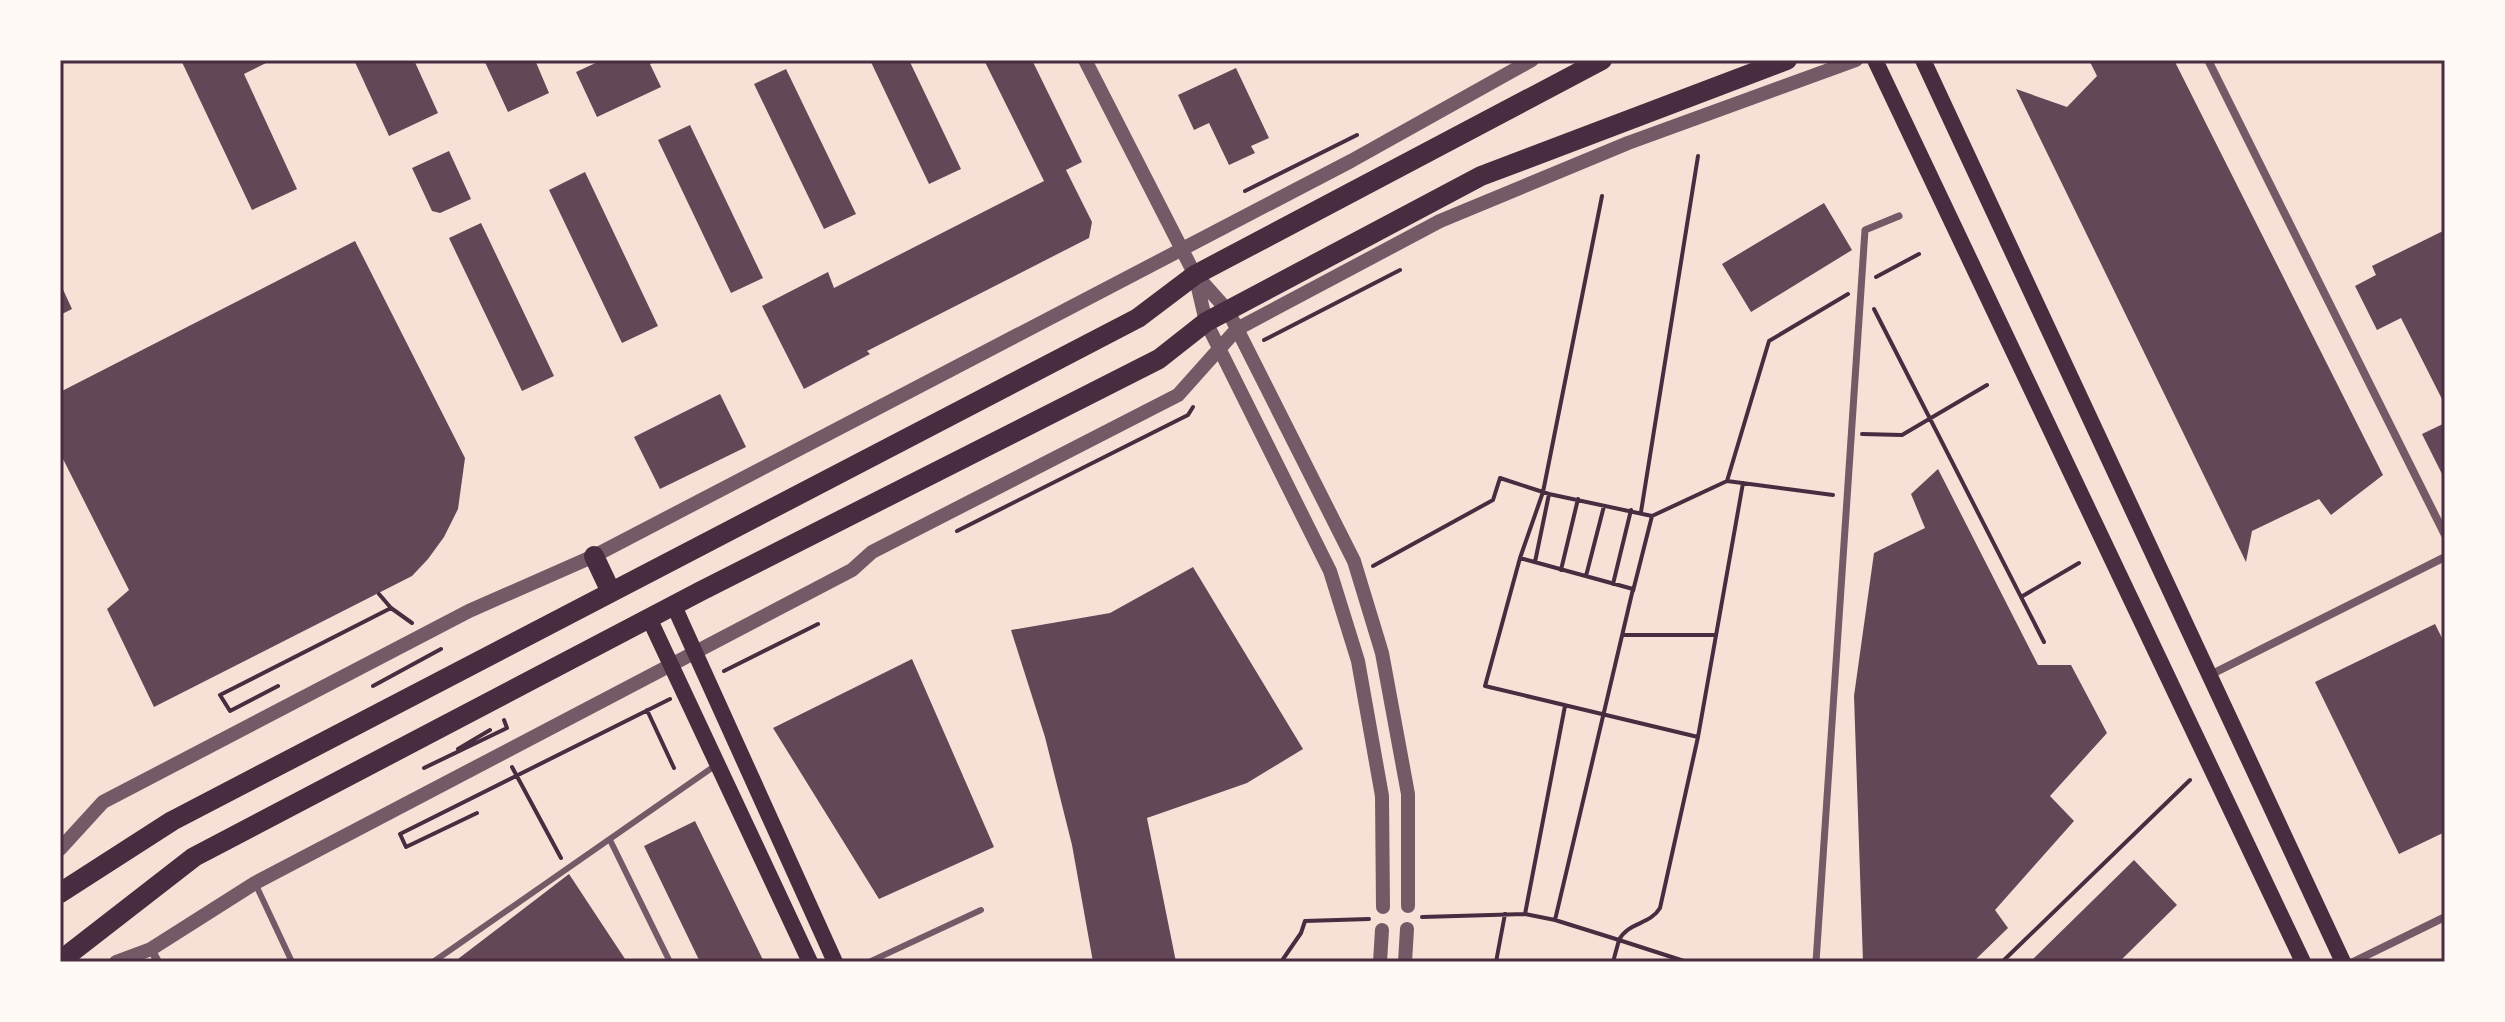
<svg xmlns="http://www.w3.org/2000/svg" width="2505" height="1022" viewBox="0 0 2505 1022" font-family="'PT Sans',sans-serif">
<rect width="100%" height="100%" fill="#f7e1d7"/>
<path fill="#644757" d="M181,60h91l-28,14 53,115 -45,21z
M354,60h60l24,53 -49,23z
M484,60h51l14,33 -41,19z
M602,60h56l-8,4 11,23 -64,30 -21,-45z
M870,60h39l52,109 -32,15z
M984,60h48l50,102 -16,8 26,52 -3,16 -222,113 3,3 -66,35 -42,-83 66,-34 6,16 210,-107z
M2089,60h85l209,415 -52,40 -12,-16 -67,32 -6,31 -230,-473 51,18 30,-31z
M1236,68l33,70 -18,8 4,7 -26,12 -20,-42 -15,7 -16,-35z
M786,69l70,145 -32,15 -70,-145z
M690,125l73,153 -32,15 -73,-153z
M449,151l22,48 -31,14 -8,-2 -20,-43z
M585,172l73,154 -36,17 -73,-153z
M1824,203l28,47 -101,62 -29,-48z
M481,223l73,153 -32,15 -73,-153z
M2445,230v175l-44,-87 -24,12 -22,-44 21,-11 -4,-9z
M355,241l110,217 -7,51 -14,28 -16,22 -16,17 -258,131 -47,-98 22,-19 -69,-137v-61z
M60,283l12,26 -12,6z
M720,394l26,53 -86,42 -26,-52z
M2445,423v57l-23,-46z
M1938,469l100,196h33l36,68 -57,63 24,25 -79,89 13,18 -35,34h-110l-9,-266 20,-143 51,-25 -14,-34z
M1193,567l110,182 -56,34 -100,35 29,144h-83l-21,-117 -27,-108 -34,-107 99,-17z
M2435,624l10,20v188l-46,22 -84,-172z
M912,659l82,188 -115,52 -106,-171z
M695,821l69,141h-64l-56,-116z
M2134,860l43,45 -58,57h-89z
M569,874l58,88h-173z"/>
<g fill="none" stroke-linecap="round" stroke-linejoin="round">
<path stroke="#4a2c40" stroke-width="4" d="M1245,191l112,-56
M1876,277l43,-23
M1874,309l170,333
M1264,340l136,-70
M1862,434l40,1 85,-50
M1727,481l42,-140 79,-47
M1641,512l57,-356
M957,531l231,-116 5,-8
M1520,558l23,-66 59,-296
M1535,562l14,-68
M1373,566l120,-66 7,-22 49,16 103,22 75,-35 106,14
M1561,570l17,-71
M1586,576l18,-70
M1613,584l18,-74
M1633,591l19,-75
M379,594l12,14 21,15
M2021,597l58,-34
M1622,635h94
M724,671l94,-47
M278,686l-48,25 -10,-16 171,-87
M373,686l68,-37
M647,710l27,58
M458,749l32,-19
M512,767l49,91
M424,768l83,-40 -3,-8
M477,813l-71,34 -6,-13 270,-135
M1525,914l40,-208
M1422,917l103,-3 30,6
M1281,962l20,-29 4,-12 64,-2
M1496,962l9,-48
M1613,962l6,-22 -64,-20 78,-331 -113,-31 -35,128 213,51
M1687,962l-68,-22c9,-18 31,-15 41,-32l38,-171 45,-254
M2002,962l188,-182"/>
<path stroke="#755966" stroke-width="6" d="M610,840l60,122
M255,883l37,79
M433,962l283,-197
M869,962l112,-52"/>
<path stroke="#755966" stroke-width="7" d="M1816,962l49,-732 34,-14"/>
<path stroke="#755966" stroke-width="8" d="M2208,60l237,475
M2210,675l235,-118
M151,949l7,13
M2353,962l92,-45"/>
<path stroke="#755966" stroke-width="14" d="M1085,60l110,215 11,47 124,249 28,90 24,135 1,111
M1196,275l32,36 126,250 28,92 26,141v112
M60,849l43,-47 366,-191 125,-55 757,-395 181,-101
M116,962l35,-13 104,-66 597,-313 20,-18 306,-157 59,-66 203,-108 188,-78 228,-83
M1380,962l2,-32
M1405,962l2,-33"/>
<path stroke="#4a2c40" stroke-width="16" d="M1875,60l428,902
M1923,60l420,902
M674,606l161,356
M649,618l161,344"/>
<path stroke="#4a2c40" stroke-width="20" d="M594,556l17,36
M60,893l112,-72 966,-503 57,-43 407,-215
M60,961l134,-104 507,-266 458,-232 47,-37 275,-146 306,-116"/>
</g>
<rect width="2505" height="1022" fill="none" stroke="#fffaf5" stroke-width="124"/>
<rect x="62" y="62" width="2381" height="898" fill="none" stroke="#4a2c40" stroke-width="3"/>
</svg>
